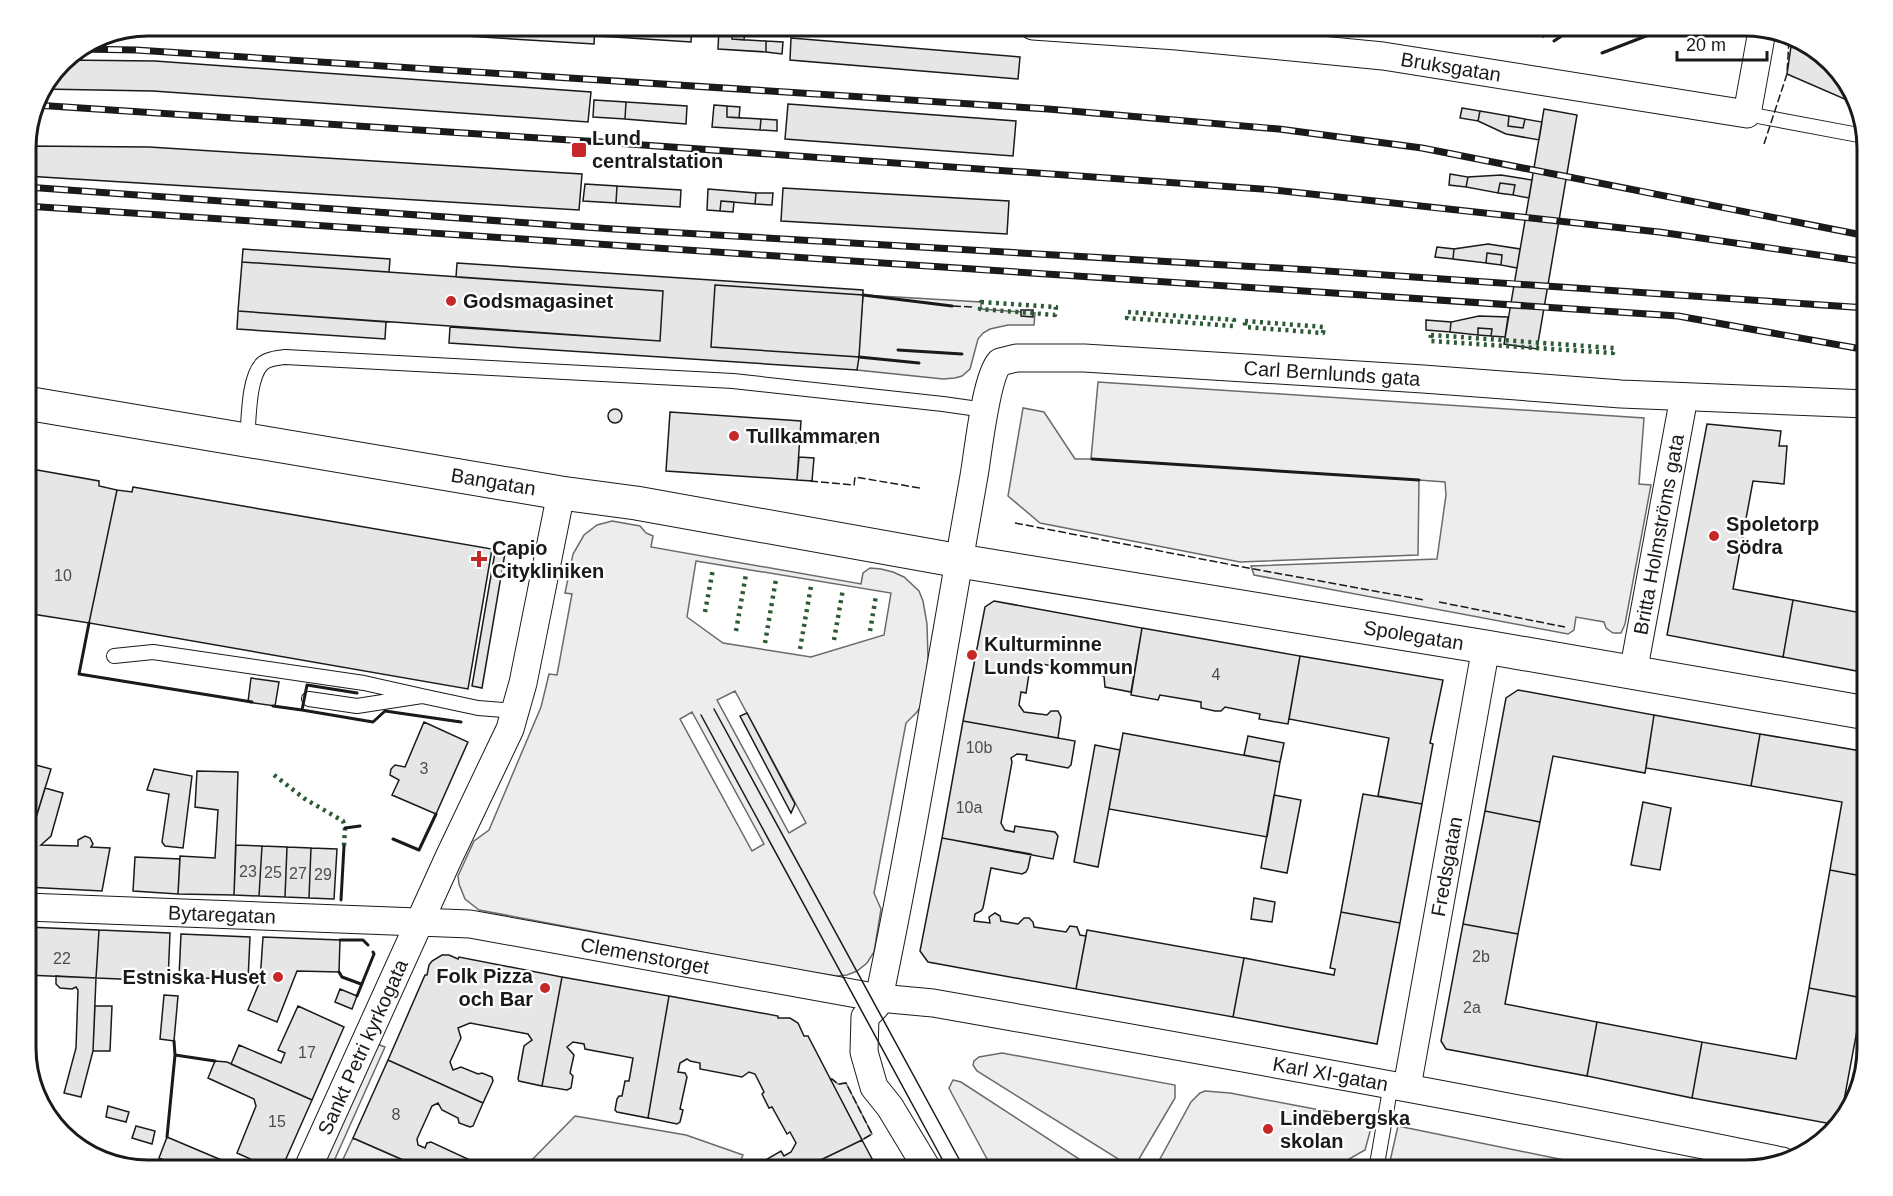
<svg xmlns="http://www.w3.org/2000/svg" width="1893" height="1196" viewBox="0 0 1893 1196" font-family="Arial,sans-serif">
<rect width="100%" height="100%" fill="#fff"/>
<path fill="#ededed" stroke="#6a6a6a" stroke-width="1.5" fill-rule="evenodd" d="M863,295l118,7v7l54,4 -1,12h-26l-18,4 -7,4 -5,6 -8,30 -8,7 -7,2 -12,1 -86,-9z
M1098,382l546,36 -5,66 12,1 -26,139 -4,9h-8l-7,-5 -2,-6 -28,-5 -2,13 -6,4 -314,-59 -3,-9 186,-7 9,-64 -1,-13 -26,-2 -1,75 -178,7 -200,-39 -32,-27 15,-88 21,4 31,47h16z
M612,521l28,5 6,7 7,3 -2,11 210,37 2,-11 7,-5 11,1 12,3 11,5 15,14 4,10 4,23 1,35 -2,18 -5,29 -4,6 -11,11 -32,170 7,16 -7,43 -7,11 -10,8 -10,4 -10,1 -41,-6 -317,-60 -14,-11 -6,-15 -1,-8 16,-35 15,-11 52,-123 8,-33 8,1 15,-81 -7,-1 8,-39 11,-19 13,-10zM696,561l195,32 -7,42 -73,22 -88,-14 -36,-26zM735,691l71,132 -17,10 -72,-133zM692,712l72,132 -12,7 -72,-132z
M374,1043l11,4 -55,123h-13z
M1002,1053l173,32v13l-36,61 -4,3h-12l-146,-91 -4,-6 1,-4 5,-4z
M832,1079l6,5 8,-1 26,51 -10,6 -32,-60z
M953,1080l8,2 135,88h-103l-41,-76 -3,-6z
M1205,1091l25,2 137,26 4,9 -6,22 -16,9 7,11h-202l37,-68 9,-9z
M575,1116l111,19 57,20 -6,15h-215z
M1398,1126l215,44h-225z
M353,1138l73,32h-88z"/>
<path fill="#e6e6e6" stroke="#1a1a1a" stroke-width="1.5" d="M303,26h292l-1,18z
M599,26h32l-1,12 -33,-2z
M631,26h61l-1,16 -61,-4z
M1530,26h27l-14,11z
M719,28l13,1v10l34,2v11l-48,-3z
M732,29l13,1 -1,10 -12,-1z
M791,38l229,19 -2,22 -228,-19z
M1792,40l21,6 38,41 5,17 -69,-30z
M766,41l17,1 -1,12 -16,-2z
M64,60l91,1 436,31 -3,30 -435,-31 -111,-2z
M594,100l32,2 -1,17 -32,-2z
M626,102l61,4 -1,18 -61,-5z
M788,104l228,17 -3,35 -228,-17z
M714,105l13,1v11l34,2 -1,11 -48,-3z
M727,106l13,1 -1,11 -12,-1z
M1462,108l18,3 -2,10 -18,-3z
M1544,109l33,6 -40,234 -33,-5z
M1480,111l29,5 -1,10 15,2 2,-9 17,3 -3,18 -33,-6 -28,-13z
M1509,116l16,3 -2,9 -15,-2z
M761,119l16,1v11l-17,-1z
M26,146l123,1 433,27 -3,36 -553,-34z
M1450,174l18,3 -2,10 -17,-2z
M1501,175l31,5 -3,18 -16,-3 2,-10 -15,-2 -2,10 -32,-6 2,-10z
M1500,183l15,2 -2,10 -15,-2z
M585,184l32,2 -1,17 -33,-2z
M617,186l64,4 -1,17 -64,-4z
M783,188l226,13 -2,33 -226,-13z
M708,189l48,4 -1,11 -34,-3 -1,10 -13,-1z
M756,193h17l-1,12 -17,-1z
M721,201l13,1 -1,10 -13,-1z
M1488,244l32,5 -3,19 -16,-3 1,-10 -15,-2 -1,10 -33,-4 1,-10z
M1437,247l17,2 -1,10 -18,-2z
M243,249l147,10 -1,13 -147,-10z
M1487,253l15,2 -1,10 -15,-2z
M242,262l421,29 -3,50 -422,-30z
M457,263l406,27v5l-148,-10 -4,62 148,10 -2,13 -408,-27 1,-16 210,14 3,-50 -207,-14z
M715,285l148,10 -4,62 -148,-10z
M1021,310h12v7l-12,-1z
M238,311l148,11 -1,17 -148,-10z
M1479,316l29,1 -3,20 -14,-1 1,-7 -14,-1v7l-28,-3 1,-10z
M1426,320l25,2 -1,10 -24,-2z
M1478,328l14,1 -1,7 -13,-1z
M608 416a7 7 0 1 1 14 0a7 7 0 1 1-14 0Z
M670,412l131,9 -4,59 -131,-9z
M1707,424l74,7 -2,15h8l-3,38 -31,-3 -20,108 60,11 -10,57 -116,-22z
M844,434l13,1 -1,8 -13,-1z
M799,457l15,1 -2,23 -15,-1z
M26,468l73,13v5l18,4 -28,133 -63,-10z
M133,487l359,62 -24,140 -379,-66 28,-133 15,2z
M495,552l10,1 -23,135 -10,-2z
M1793,600l74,14v59l-84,-16z
M994,601l148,27 -11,64 -26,-5 -1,-11 -9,-2 -3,-4 -28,-6 -1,4 -32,-6 -5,31 -5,-1 -2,13 5,7 23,3 4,-4h7l3,6 -3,21 -95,-17 22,-114z
M1142,628l158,28 -12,68 -29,-5 1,-5 -35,-7 -4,4h-6l-14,-3v-6l-41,-7 -2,5 -27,-5z
M1300,656l143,24 -13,63 3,1 -11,60 -44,-8 11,-58 -100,-19z
M251,678l28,4 -4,24 -27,-4z
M1518,690l136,25 -9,58 -92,-17 -13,66 -55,-11 21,-113z
M747,713l48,91 -4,9 -51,-97z
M1654,715l106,19 -9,52 -105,-18z
M963,721l112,20 -4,24 -3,3 -42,-8 1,-5 -10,-1 -6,4 1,4 -11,61 4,7 9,2 1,-6 40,6 3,4 -5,23 -111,-21z
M424,722l44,20 -32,72 -44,-19 7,-15 -9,-5 1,-6 4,-4 10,2z
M1123,733l157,29 -13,75 -158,-28z
M1760,734l107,18v125l-37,-7 12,-68 -91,-16z
M1248,736l36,7 -4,19 -36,-7z
M1095,745l25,5 -22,117 -24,-5z
M32,764l19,5 -23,75 -2,43v-101z
M154,769l38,7 -9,72 -18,-2 -3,-4 7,-48 -22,-4z
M197,771l41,1 -4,123 -56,-1 2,-38 35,2 3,-48 -23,-3z
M45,788l18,5 -12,43 -10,9 37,1v-6l7,-4 5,2 3,6 -2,3 19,1 -8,43 -76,-4 2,-43z
M1363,794l59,10 -22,119 -59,-11z
M1274,795l27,5 -14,73 -26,-5z
M1643,802l28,6 -11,62 -29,-5z
M1485,811l55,11 -22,112 -55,-10z
M942,838l89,16 -3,14 -2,4 -4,2 -31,-6 -8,40 -2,3 -6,3 -1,7 16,2 -1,-6 6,-4 5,3 1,5 17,3 6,-6h5l4,4 1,5 32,5 4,-6 7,1 3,8 6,1 -10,53 -148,-27 -8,-11z
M236,845l26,1 -3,50 -25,-1z
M262,846l25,1 -2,50 -26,-1z
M287,847l24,1 -2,50 -24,-1z
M311,848l26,1 -3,50 -25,-1z
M135,857l45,2 -2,35 -45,-3z
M1830,870l37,7v96l-4,25 -54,-10z
M1254,898l21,4 -3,20 -21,-3z
M1341,912l59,11 -23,121 -144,-27 11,-59 90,17 1,-6 -5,-1z
M1463,924l55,10 -13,70 92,18 -10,54 -141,-27 -5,-8z
M26,927l73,3 -3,48 -70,-3z
M99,930l71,3 -2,48 -72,-3z
M1087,930l157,28 -11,59 -157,-28z
M181,934l69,3 -2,43 -69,-3z
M263,937l77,3 -1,32 -42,-1 -20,51 -29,-12 12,-29z
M442,955h7l9,4 1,-2 103,20 -20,109 -23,-5 -1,-2 6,-33 8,-6 -4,-6 -58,-11 -12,5 3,10 -11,24 3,8 8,-3 17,7 4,-1 10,4 1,4 -10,22 -95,-43 37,-85h2l2,-10 3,-4z
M56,976l40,2 -3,73 -12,46 -17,-4 12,-45 2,-58 -2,-3 -4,2 -12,-1 -4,-4z
M562,977l107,19 -21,122 -31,-6 -2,-2 2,-11 2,-3h3l3,-15h4l4,-23 -48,-9 -1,-5 -11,-2 -6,5 7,8 -4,18 3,3 -2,12 -4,2 -25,-4z
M1809,988l54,10 -23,124 -3,3 -145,-27 10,-56 94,17z
M340,989l17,7 -5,13 -17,-7z
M164,995l14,1 -4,45 -14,-2z
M669,996l109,20v2h12l8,5 6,13h4l54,104 -62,30h-35l-3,-8 19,-11 3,5 7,-4 5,-9 -6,-11 -3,2 -15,-27 -3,1 -7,-14 2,-2 -9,-18 -6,-2 -7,5 -42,-8v-6l-10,-2 -3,-2 -7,4 -2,9 7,1 2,4 -7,32 3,1 -3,12 -3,2 -29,-6z
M95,1006h17l-2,45h-17z
M298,1006l46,21 -32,73 -81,-36 8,-19 42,18 4,-10 -7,-3z
M1597,1022l105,20 -10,56 -105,-22z
M388,1060l95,43 -10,23 -3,1 -11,-4 -1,-5 -16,-8 -4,-7 -6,3 -15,33 1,6 7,3 2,-5 4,-1 52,24 -2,4h-55l-73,-32z
M215,1061l12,1 85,38 -31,70h-6l-38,-17 19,-47 -2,-7 -46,-21z
M108,1106l21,6 -3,10 -20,-5z
M136,1126l19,5 -3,13 -20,-6z
M167,1137l78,33h-58l-28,-12z
M862,1140l16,30h-78z"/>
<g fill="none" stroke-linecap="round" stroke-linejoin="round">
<g stroke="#1a1a1a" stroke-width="16">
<path id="service" d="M1747,114l117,22
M247,440c2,-19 1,-62 15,-76 5,-5 15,-6 23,-7l448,24 210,23 42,6
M114,656l39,-4 211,31 58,13
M309,699l48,7 65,-10 56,12 38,3
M1376,1170l15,-86"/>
</g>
<g stroke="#1a1a1a" stroke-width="29">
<g id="minor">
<path id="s1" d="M1033,26l144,10 206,20 364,58 15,-83"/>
<path id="s2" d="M1633,673l51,-276"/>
<path id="s3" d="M26,907l444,17 409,74 54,5c284,50 567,100 849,158"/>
<path id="s4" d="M1407,1087l79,-440"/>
<path id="s5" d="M307,1170l142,-313 61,-128 13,-46 38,-190"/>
<path id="s6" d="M928,1170l-38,-63 -16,-20 -10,-35 1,-35 11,-11 3,-8c36,-173 64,-348 95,-522 4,-23 12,-100 26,-114l16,-4h68l339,21 198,15 246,10"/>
</g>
</g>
<g stroke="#1a1a1a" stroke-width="35">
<g id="tertiary">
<path id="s7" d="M26,403l535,90 75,10 324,58 526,86 381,66"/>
</g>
</g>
<use href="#service" stroke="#fff" stroke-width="14"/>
<use href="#minor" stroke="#fff" stroke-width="27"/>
<use href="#tertiary" stroke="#fff" stroke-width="33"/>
<path stroke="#1a1a1a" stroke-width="1.5" d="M714,709l251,461
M701,715l247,455"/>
<g stroke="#1a1a1a" stroke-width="7">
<path id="rail" d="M80,49l56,1 912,59 231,20 143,19 445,88
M35,105l566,37 673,48 385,42 208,30
M26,187l587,42 699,41 555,38
M26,206l1652,110 189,34"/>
</g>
<use href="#rail" stroke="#fff" stroke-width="4.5" stroke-dasharray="14" stroke-linecap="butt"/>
<path stroke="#2b5a34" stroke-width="4.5" stroke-dasharray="3 4.5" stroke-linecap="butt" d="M981,302l75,5 -1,8 -75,-6z
M1128,312l106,8 -1,6 -106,-8z
M1245,321l79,6 -1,6 -78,-6z
M1431,335l183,13 -1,5 -183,-12z
M705,612l8,-43
M736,631l10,-57
M870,631l6,-35
M834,640l9,-51
M765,643l11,-64
M800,649l11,-63
M274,775l31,24 38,22 2,7 -1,18"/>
<path stroke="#1a1a1a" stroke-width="1.5" stroke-dasharray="8 3" stroke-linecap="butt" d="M1764,144l23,-70 2,-35
M953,306l20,1
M810,481l44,4 1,-8 65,11
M1015,523l228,44 181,33
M1439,602l126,25
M830,1080l2,-1 6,5 8,-1 26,51 -10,6"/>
<path stroke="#1a1a1a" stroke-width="3" d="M1554,41l23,-15
M1602,53l70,-27
M863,295l89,11
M898,350l64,4
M859,357l60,6
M1092,459l327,21
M89,623l-10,51 173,28
M357,693l-50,-8 -5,25 71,12 12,-11 76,11
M273,706l29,4
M345,828l15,-2
M393,839l26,11 17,-36
M341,900l3,-54
M340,940h23l5,5
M339,972l3,5 19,7
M357,996l17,-42 -1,-2
M174,1041l1,14 40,6
M167,1137l8,-82"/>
</g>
<g fill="#c62828" stroke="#fff" stroke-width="2">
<rect x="571" y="142" width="16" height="16" rx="3"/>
<circle cx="451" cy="301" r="6"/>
<circle cx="734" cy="436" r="6"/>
<circle cx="1714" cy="536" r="6"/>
<path d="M476 550h6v6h6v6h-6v6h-6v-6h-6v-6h6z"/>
<circle cx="972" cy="655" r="6"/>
<circle cx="278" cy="977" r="6"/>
<circle cx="545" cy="988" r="6"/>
<circle cx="1268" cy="1129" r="6"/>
</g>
<g text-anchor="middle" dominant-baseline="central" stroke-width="4.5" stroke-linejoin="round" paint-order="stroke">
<g font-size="16" fill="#4d4d4d">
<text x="63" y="575">10</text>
<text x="1216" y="674">4</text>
<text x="979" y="747">10b</text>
<text x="424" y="768">3</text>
<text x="969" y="807">10a</text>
<text x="248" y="871">23</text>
<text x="273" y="872">25</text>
<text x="298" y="873">27</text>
<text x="323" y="874">29</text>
<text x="1481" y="956">2b</text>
<text x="62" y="958">22</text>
<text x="1472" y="1007">2a</text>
<text x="307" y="1052">17</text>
<text x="396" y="1114">8</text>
<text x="277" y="1121">15</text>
</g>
<g font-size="20" fill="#1a1a1a" stroke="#fff">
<text stroke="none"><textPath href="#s1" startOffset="420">Bruksgatan</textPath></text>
<text stroke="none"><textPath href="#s6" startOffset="1176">Carl Bernlunds gata</textPath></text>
<text stroke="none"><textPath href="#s7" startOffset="474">Bangatan</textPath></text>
<text stroke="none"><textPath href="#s2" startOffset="141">Britta Holmströms gata</textPath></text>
<text stroke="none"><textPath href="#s7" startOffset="1407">Spolegatan</textPath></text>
<text stroke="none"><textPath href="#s4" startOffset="224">Fredsgatan</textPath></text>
<text stroke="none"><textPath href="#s3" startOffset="196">Bytaregatan</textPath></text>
<text stroke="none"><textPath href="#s3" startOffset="622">Clemenstorget</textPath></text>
<text stroke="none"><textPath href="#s5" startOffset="135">Sankt Petri kyrkogata</textPath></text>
<text stroke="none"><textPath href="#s3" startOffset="1318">Karl XI-gatan</textPath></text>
</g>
<g font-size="20" font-weight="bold" fill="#1a1a1a" stroke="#fff" text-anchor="start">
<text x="592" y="138">Lund<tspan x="592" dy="23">centralstation</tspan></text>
<text x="463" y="301">Godsmagasinet</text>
<text x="746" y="436">Tullkammaren</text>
<text x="1726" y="524">Spoletorp<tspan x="1726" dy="23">Södra</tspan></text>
<text x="492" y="548">Capio<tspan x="492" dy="23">Citykliniken</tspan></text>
<text x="984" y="644">Kulturminne<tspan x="984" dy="23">Lunds kommun</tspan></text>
<text x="533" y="976" text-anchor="end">Folk Pizza<tspan x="533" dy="23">och Bar</tspan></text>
<text x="266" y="977" text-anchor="end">Estniska Huset</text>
<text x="1280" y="1118">Lindebergska<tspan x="1280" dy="23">skolan</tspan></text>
</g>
</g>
<path d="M0 0H1893V1196H0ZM148 36H1745A112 112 0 0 1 1857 148V1048A112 112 0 0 1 1745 1160H148A112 112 0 0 1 36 1048V148A112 112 0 0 1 148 36Z" fill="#fff" fill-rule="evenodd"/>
<path fill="none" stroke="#1a1a1a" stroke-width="3" d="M148 36H1745A112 112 0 0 1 1857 148V1048A112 112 0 0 1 1745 1160H148A112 112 0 0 1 36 1048V148A112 112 0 0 1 148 36Z"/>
<path d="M1677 51v9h90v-9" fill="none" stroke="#1a1a1a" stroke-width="3"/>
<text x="1686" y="51" font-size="18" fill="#1a1a1a" stroke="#ffffff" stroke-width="4.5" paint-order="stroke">20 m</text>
</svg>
